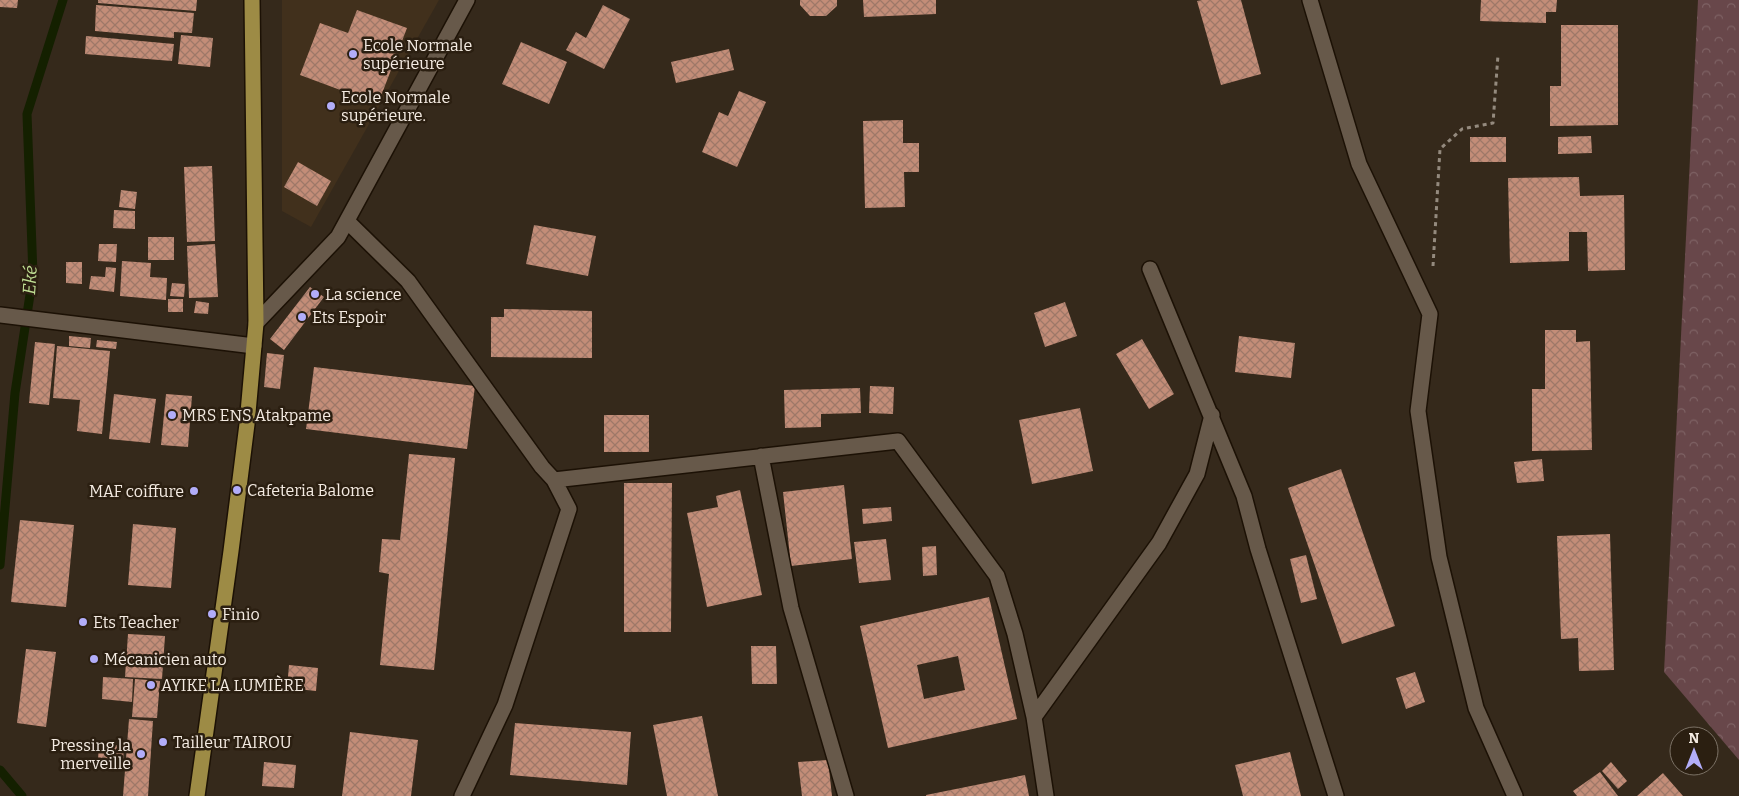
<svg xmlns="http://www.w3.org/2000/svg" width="1739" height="796" viewBox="0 0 1739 796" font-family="Bitter,serif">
<defs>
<pattern id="forest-crowns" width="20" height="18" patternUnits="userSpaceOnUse" patternTransform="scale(1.25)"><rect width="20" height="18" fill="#68474a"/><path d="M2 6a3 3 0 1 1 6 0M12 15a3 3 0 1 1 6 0" fill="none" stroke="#7e6264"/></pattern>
<pattern id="building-cross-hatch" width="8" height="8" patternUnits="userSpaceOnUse" patternTransform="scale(1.25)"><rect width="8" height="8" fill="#c38d78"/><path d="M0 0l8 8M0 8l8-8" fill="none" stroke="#9e7868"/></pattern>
</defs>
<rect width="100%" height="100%" fill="#35291b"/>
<path fill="#41301c" d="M282,0h157l-128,227 -29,-16z"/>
<path fill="url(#forest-crowns)" d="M1698,0h41v760l-75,-88z"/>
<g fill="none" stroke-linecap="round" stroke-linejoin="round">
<path stroke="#142000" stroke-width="9" d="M0,565l15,-172 18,-118 -6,-161 36,-114
M0,770l22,26"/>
</g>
<path fill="url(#building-cross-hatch)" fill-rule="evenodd" d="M0,0h18l-1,8 -17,-1z
M98,0h99l-1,11 -98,-8z
M800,0h37v6l-11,10h-16l-10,-11z
M863,0h73v14l-72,3z
M1202,0h39l20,74 -40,11 -24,-84z
M1481,0h76l-1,12h-10v11l-66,-2z
M96,5l98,8 -2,20 -18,-1v6l-79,-7z
M603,5l27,14 -26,50 -38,-19 10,-18 10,6z
M357,10l50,18 -29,76 -78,-29 20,-52 28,10z
M1561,25h57v100l-68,1v-40h11z
M181,35l32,3 -3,29 -32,-3z
M86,36l88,8 -2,17 -87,-7z
M521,42l46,20 -18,42 -47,-20z
M729,49l5,21 -58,13 -5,-21z
M739,91l27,11 -29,65 -35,-15 17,-40 9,4z
M903,120v23h16v29h-15l1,35 -40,1 -2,-87z
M1591,136l1,17 -34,1v-17z
M1470,137h36v25h-36z
M298,162l33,19 -14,25 -33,-19z
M212,166l3,75 -28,1 -3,-75z
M1579,177l1,19 44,-1 1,75 -37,1 -1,-39h-18v29l-59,2 -2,-85z
M121,190l16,2 -2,17 -16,-2z
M114,210l21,1v18l-22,-1z
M534,225l62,11 -8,40 -62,-12z
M148,237h26v23h-26z
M99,244h18l-1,18 -18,-1z
M215,244l3,53 -29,1 -2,-52z
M122,261l29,2 -1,14 17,1 -1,22 -46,-4z
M66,262h16v22l-16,-1z
M106,267l10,1 -2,24 -25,-3 2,-13 14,1z
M172,283l13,1 -1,13 -14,-1z
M310,287l14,10 -40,53 -14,-11z
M168,299h15v13h-15z
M196,301l13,2 -1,11 -14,-1z
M1065,302l12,34 -32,11 -11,-34z
M504,309l88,2v47l-101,-1v-40h13z
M1545,330h31v12l14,-1 2,109 -60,1v-62h13z
M69,336l22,2 -1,10 -21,-2z
M1239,336l56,7 -4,35 -56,-6z
M1142,339l32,55 -25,15 -33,-55z
M97,340l20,2 -1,7 -20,-2z
M35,342l20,2 -6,61 -20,-2z
M57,346l53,5 -8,83 -25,-3 3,-31 -27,-2z
M267,353l17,2 -4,34 -16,-2z
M314,367l161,19 -8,63 -161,-20z
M870,386l24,1 -1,27 -24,-1z
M860,388l1,25 -40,1v13l-36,1 -1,-38z
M114,394l42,5 -6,44 -41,-4z
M166,394l26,2 -4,51 -27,-2z
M1080,408l13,63 -61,13 -13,-64z
M604,415h45v37h-45z
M409,454l46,4 -21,212 -54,-5 9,-91 -10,-2 3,-33 18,1z
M1542,459l2,22 -27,2 -3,-21z
M1341,469l54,157 -53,18 -54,-156z
M624,483h48l-1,149h-47z
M844,485l8,74 -61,7 -8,-74z
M740,490l22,105 -55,12 -20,-94 31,-6 -2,-11z
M891,507l1,14 -29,3 -1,-15z
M20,520l54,5 -8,82 -55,-5z
M133,524l43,4 -5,60 -43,-3z
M1610,534l4,136 -35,1 -1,-33 -17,1 -4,-103z
M886,539l5,41 -32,3 -5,-41z
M936,546l1,29 -14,1 -1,-29z
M1306,555l11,44 -16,4 -11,-44z
M989,597l28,122 -129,29 -28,-122zM958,656l7,34 -41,9 -7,-34z
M128,634l37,2 -3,43 -37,-2z
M751,646h25l1,38h-25z
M26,649l30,3 -10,75 -29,-4z
M289,665l29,3 -2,23 -29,-3z
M1415,672l10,30 -19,7 -10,-31z
M103,677l30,2 -1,23 -30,-3z
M135,679l25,2 -3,37 -25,-1z
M702,716l16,80h-51l-14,-71z
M129,719l24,2 -5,75h-25z
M515,723l116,9 -4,53 -117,-10z
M350,732l68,8 -7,56h-69z
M99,744l25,2 -1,16 -25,-2z
M1290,752l11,44h-58l-8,-31z
M828,760l4,36h-30l-4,-34z
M264,762l32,3 -2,23 -32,-2z
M1611,762l16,19 -9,8 -16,-18z
M1600,772l18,24h-41l-4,-5z
M1663,773l20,23h-46z
M1025,775l4,21h-103v-1z"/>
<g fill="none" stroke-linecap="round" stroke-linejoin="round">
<g stroke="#1c1105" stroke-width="18">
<path id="minor" d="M1310,0l49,164 71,150 -12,97 21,146 37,151 39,88
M348,222l60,59 134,186 12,13 15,29 -64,196 -43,91
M1150,269l94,227 14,53 78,247
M0,315l254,31
M256,323l82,-86 129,-237
M761,456l30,152 55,188
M554,480l344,-39 99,135 18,58 19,83 12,79
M1034,717l125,-174 38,-69 15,-59"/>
</g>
<g stroke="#1c1105" stroke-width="18">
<path id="major" d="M197,796l34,-245 16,-127 9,-101 -4,-323"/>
</g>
<path stroke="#948a7e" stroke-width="3" stroke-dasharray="4 4" stroke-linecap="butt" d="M1433,266l7,-117 22,-20 31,-6 5,-68"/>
<use href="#minor" stroke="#67594a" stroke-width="15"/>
<use href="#major" stroke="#9d8b45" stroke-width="15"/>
</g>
<g fill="#b2adf9" stroke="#2b1f11" stroke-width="2">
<circle cx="353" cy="54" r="5"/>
<circle cx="331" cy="106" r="5"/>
<circle cx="315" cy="294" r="5"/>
<circle cx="302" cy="317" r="5"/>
<circle cx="172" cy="415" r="5"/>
<circle cx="237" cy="490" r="5"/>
<circle cx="194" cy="491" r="5"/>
<circle cx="212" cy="614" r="5"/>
<circle cx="83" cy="622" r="5"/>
<circle cx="94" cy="659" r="5"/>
<circle cx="151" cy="685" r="5"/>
<circle cx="163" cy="742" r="5"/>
<circle cx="141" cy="754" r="5"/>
</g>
<g text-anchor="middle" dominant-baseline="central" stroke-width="5" stroke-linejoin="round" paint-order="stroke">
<g font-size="16" fill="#f4ebe2" stroke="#2b1f11" text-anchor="start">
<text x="363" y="45">Ecole Normale<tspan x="363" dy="18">supérieure</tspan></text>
<text x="341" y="97">Ecole Normale<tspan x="341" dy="18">supérieure.</tspan></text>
<text x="325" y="294">La science</text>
<text x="312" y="317">Ets Espoir</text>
<text x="182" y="415">MRS ENS Atakpame</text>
<text x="247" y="490">Cafeteria Balome</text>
<text x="184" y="491" text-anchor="end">MAF coiffure</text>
<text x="222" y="614">Finio</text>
<text x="93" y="622">Ets Teacher</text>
<text x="104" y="659">Mécanicien auto</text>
<text x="161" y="685">AYIKE LA LUMIÈRE</text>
<text x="173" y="742">Tailleur TAIROU</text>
<text x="131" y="745" text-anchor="end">Pressing la<tspan x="131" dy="18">merveille</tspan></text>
</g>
<g font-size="18" font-style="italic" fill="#bfde93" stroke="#2b1f11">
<text transform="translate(30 280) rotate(-86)">Eké</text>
</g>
</g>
<g transform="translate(1694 751)"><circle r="24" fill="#2b1f11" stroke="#7b7165"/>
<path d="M0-4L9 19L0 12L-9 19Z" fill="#b2adf9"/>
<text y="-8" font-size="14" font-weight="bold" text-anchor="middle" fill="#f4ebe2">N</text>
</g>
</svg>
